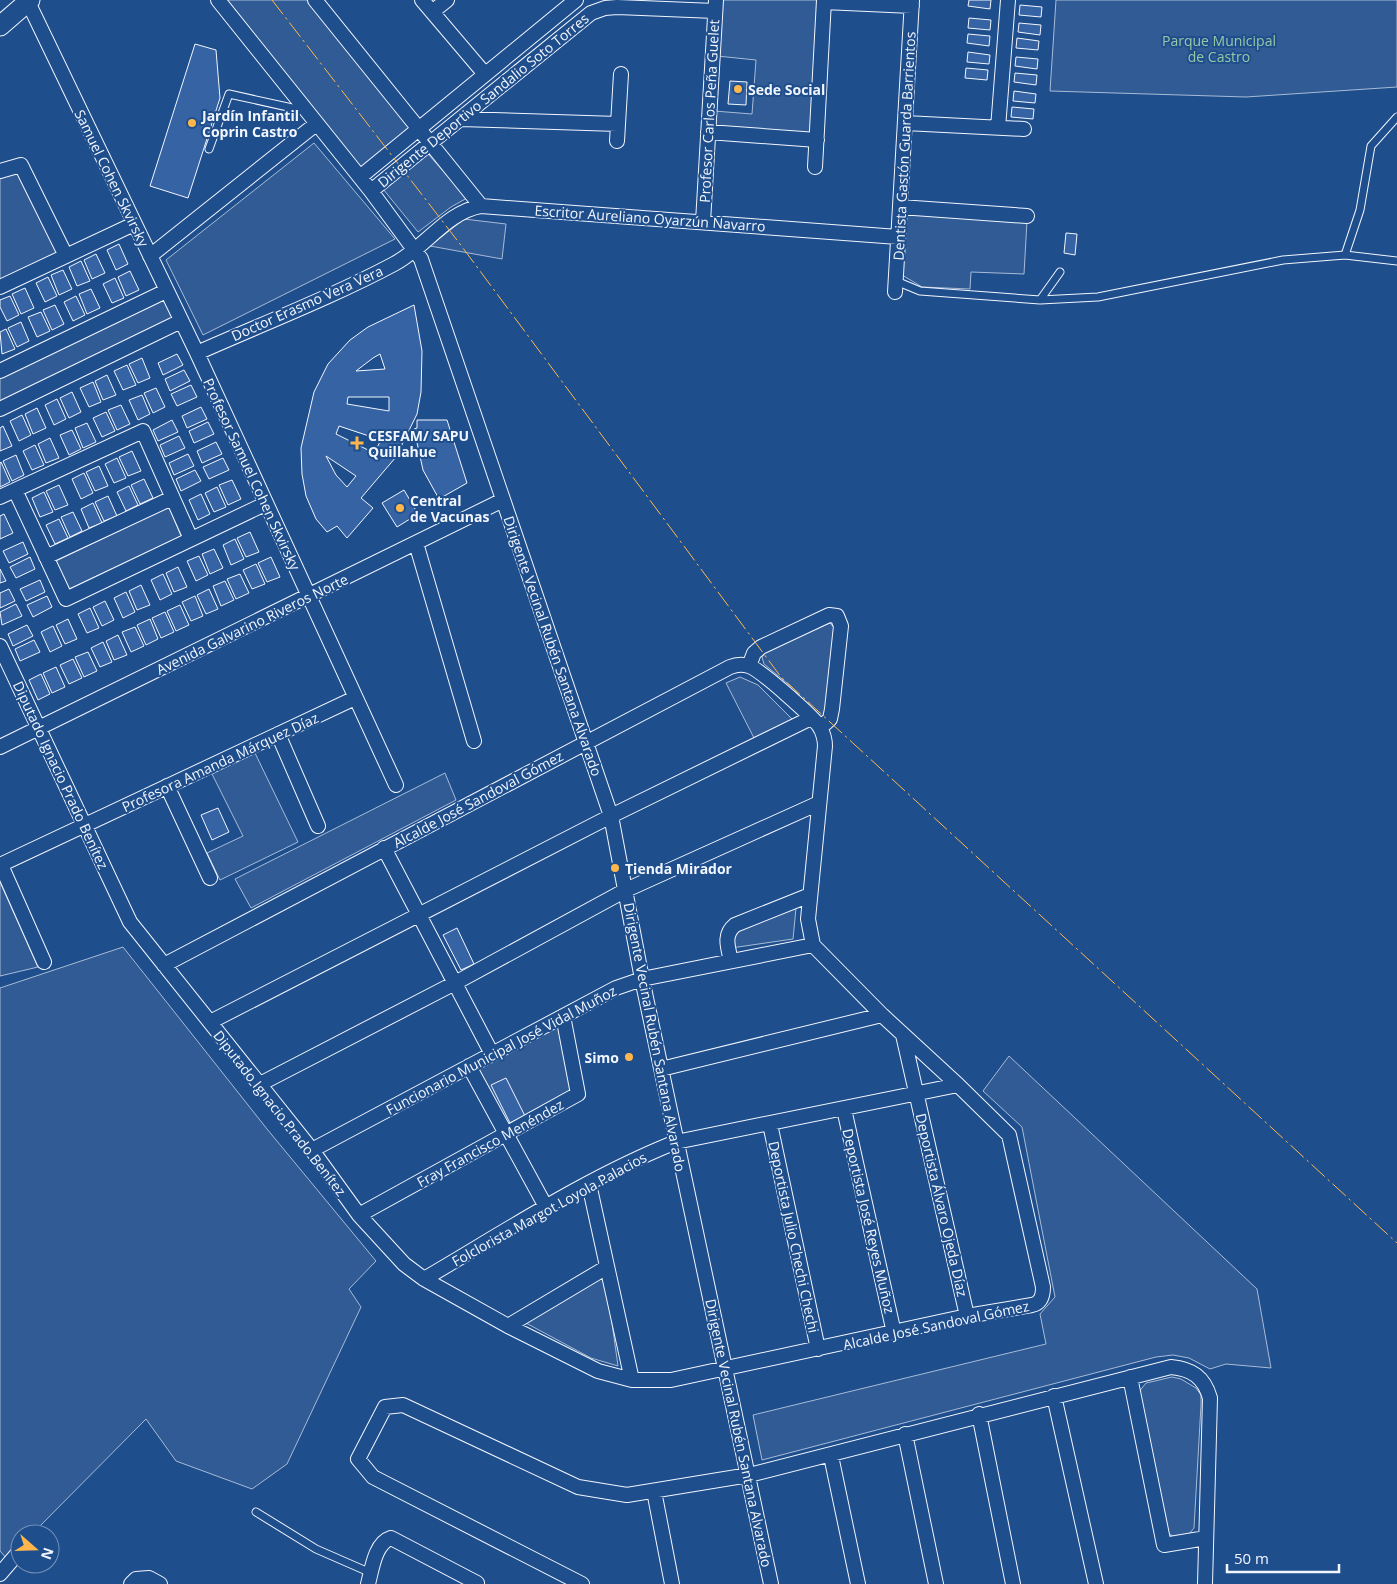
<svg xmlns="http://www.w3.org/2000/svg" width="1397" height="1584" viewBox="0 0 1397 1584" font-family="'Open Sans',sans-serif">
<rect width="100%" height="100%" fill="#1f4e8c"/>
<path fill="#305b95" stroke="#a8bbd7" d="M226,0h81l103,127 -49,41z
M721,0h98l-7,135 -99,-7 1,-17 38,3 4,-54 -39,-4z
M1056,0h341v87l-151,10 -196,-6z
M314,143l81,96 -192,96 -37,-75z
M428,154l39,44 -16,9 -33,25 -35,-43z
M19,170l41,84 -60,28v-106z
M904,211l123,10 -3,53 -53,-2 -1,17 -48,-2 -20,-12z
M464,219l42,5 -4,35 -72,-13z
M164,296l11,23 -175,85v-29z
M169,507l12,29 -112,53 -13,-28z
M830,623l5,6 -8,88 -6,6 -27,-34 -30,-25 -2,-7 4,-6z
M740,677l18,8 35,35 -39,18 -28,-55z
M255,753l43,89 -78,38 -13,-27 36,-17 -31,-62z
M445,773l11,27 -205,108 -16,-29z
M0,882l38,85 -38,9z
M796,908l-3,31 -62,9 5,-17z
M123,947l144,182 109,132 -27,28 12,18 -74,157 -35,25 -76,-28 -30,-42 -114,115h-12v12l-13,13 -7,-8v-563z
M562,1018l15,75 -70,39 -36,-65z
M1009,1056l248,233 14,79 -45,-4 -16,5 -21,-11 -16,-3 -17,2 -394,103 -9,-45 293,-71 -6,-30 15,-17 -33,-170 -39,-36z
M605,1273l13,93 -27,-8 -67,-36z
M1172,1377l9,2 15,9 5,7v10l-7,123 -5,6 -14,3 -6,-3 -31,-141 8,-10z"/>
<path fill="#3563a3" stroke="#f2f6ff" fill-rule="evenodd" d="M969,0h22l-1,9 -22,-3z
M1020,5l22,2 -1,10 -22,-2z
M969,18l22,2 -1,10 -22,-2z
M1019,23l22,2 -1,10 -22,-3z
M968,34l22,2 -1,10 -22,-3z
M1017,38l22,3 -1,9 -22,-2z
M195,44l21,6 4,48 -32,100 -38,-12z
M968,52l22,3 -1,9 -22,-2z
M1016,57l22,2 -1,10 -22,-3z
M966,68l22,2 -1,10 -22,-2z
M1015,73l22,2 -1,10 -22,-3z
M730,81l17,1 -1,23 -18,-1z
M1014,91l22,3 -1,9 -22,-2z
M1012,107l22,2 -1,10 -22,-2z
M1066,233l11,1 -2,21 -11,-2z
M119,244l9,20 -12,6 -9,-20z
M96,254l9,19 -13,6 -8,-19z
M81,261l9,20 -13,5 -8,-19z
M63,270l9,19 -13,6 -8,-20z
M130,271l9,19 -13,6 -8,-19z
M48,277l9,19 -12,6 -9,-19z
M115,278l9,20 -12,5 -9,-19z
M25,288l9,20 -13,6 -9,-20z
M91,289l9,19 -13,6 -8,-20z
M10,296l9,19 -12,6 -7,-14v-7z
M76,296l9,19 -12,6 -9,-19z
M55,305l9,19 -12,6 -9,-20z
M414,305l8,46 -1,41 -4,22 -21,43 -35,41 12,10 -26,30 -10,-12 -10,6 -11,-13 -10,-23 -4,-22 -1,-26 13,-56 14,-28 22,-24 18,-13zM380,354l5,15 -29,2 17,-13zM348,397h41v14l-42,-7zM339,426l42,14 -7,13 -38,-19zM326,456l30,20 -9,11 -11,-12z
M41,312l9,19 -13,6 -9,-20z
M21,322l8,19 -12,6 -9,-19z
M6,329l9,20 -13,5 -2,-22z
M177,354l6,11 -20,10 -5,-12z
M142,358l8,20 -12,5 -9,-19z
M127,365l9,20 -13,5 -9,-19z
M184,370l6,11 -20,10 -5,-12z
M107,375l9,20 -13,5 -8,-19z
M93,382l8,20 -12,5 -9,-19z
M191,385l6,12 -20,9 -6,-12z
M156,388l9,19 -12,6 -9,-20z
M72,392l9,20 -12,6 -9,-20z
M142,395l8,19 -12,6 -9,-20z
M57,399l9,20 -12,6 -9,-20z
M121,405l9,19 -13,6 -9,-20z
M201,407l6,12 -20,9 -5,-12z
M37,408l9,20 -13,6 -8,-20z
M106,412l9,19 -13,6 -9,-19z
M22,415l9,20 -12,6 -9,-20z
M172,420l6,12 -20,9 -5,-11z
M417,420h30l20,63 -28,16 -16,-29 -9,-41 3,-1z
M208,422l6,12 -20,9 -5,-12z
M87,423l9,19 -13,6 -8,-20z
M3,426l9,20 -12,5v-23z
M72,430l9,19 -12,6 -9,-20z
M179,436l6,12 -20,9 -5,-12z
M50,438l9,20 -13,5 -8,-19z
M216,442l6,12 -20,9 -5,-12z
M35,445l9,20 -12,5 -9,-19z
M132,451l9,20 -13,5 -9,-19z
M188,454l6,12 -20,9 -5,-12z
M16,455l8,20 -12,6 -9,-20z
M117,458l9,20 -12,5 -9,-19z
M223,458l6,12 -20,9 -6,-12z
M1,462l9,20 -10,5v-24z
M99,466l9,20 -13,5 -9,-19z
M195,470l6,11 -20,10 -5,-12z
M84,473l9,20 -12,6 -9,-20z
M144,479l9,19 -13,6 -9,-19z
M232,480l9,19 -13,6 -9,-20z
M59,485l9,20 -13,5 -9,-19z
M129,486l9,19 -12,6 -9,-19z
M217,487l9,20 -12,5 -9,-19z
M404,490l14,24 -21,13 -15,-24z
M44,492l9,20 -13,5 -8,-19z
M201,494l9,20 -12,6 -9,-20z
M108,496l9,20 -13,5 -9,-19z
M93,503l9,20 -13,5 -8,-19z
M73,512l9,19 -12,6 -9,-20z
M4,514l9,19 -13,6v-23z
M59,519l9,19 -13,6 -9,-19z
M250,532l9,20 -13,5 -9,-19z
M235,539l9,20 -13,6 -8,-20z
M23,542l5,12 -19,9 -6,-12z
M214,549l9,19 -13,6 -8,-20z
M199,556l9,19 -12,6 -9,-20z
M30,557l5,12 -19,9 -6,-11z
M271,557l9,20 -13,5 -9,-19z
M256,564l9,20 -13,5 -9,-19z
M178,567l9,20 -13,5 -8,-19z
M0,569l6,12 -6,2z
M163,574l9,20 -12,6 -9,-20z
M240,574l9,19 -13,6 -9,-20z
M40,580l5,12 -19,9 -6,-12z
M225,581l9,19 -13,6 -8,-20z
M141,585l9,20 -13,5 -8,-19z
M9,589l6,12 -15,7v-15z
M209,589l9,20 -12,5 -9,-19z
M126,592l9,20 -12,6 -9,-20z
M47,596l5,11 -19,10 -6,-12z
M195,596l8,20 -12,5 -9,-19z
M105,601l9,19 -12,6 -9,-19z
M16,604l6,12 -20,9 -2,-13z
M180,605l9,20 -13,6 -9,-20z
M90,608l9,20 -12,5 -9,-19z
M165,612l9,20 -13,6 -9,-20z
M68,619l9,20 -12,5 -9,-19z
M150,619l8,20 -12,6 -9,-20z
M27,625l6,11 -20,10 -5,-12z
M53,626l9,20 -12,6 -9,-20z
M135,627l9,19 -13,6 -9,-20z
M118,635l9,20 -13,5 -8,-19z
M34,640l6,12 -20,9 -5,-12z
M103,642l9,20 -12,5 -9,-19z
M88,652l9,19 -13,6 -9,-20z
M73,659l9,19 -13,6 -9,-19z
M56,667l9,20 -13,6 -9,-20z
M41,674l9,20 -12,6 -9,-20z
M218,808l11,24 -17,8 -11,-25z
M457,928l17,36 -13,6 -18,-35z
M506,1078l19,38 -15,7 -19,-38z"/>
<g fill="none" stroke-linecap="round" stroke-linejoin="round">
<g stroke="#f2f6ff" stroke-width="9">
<path id="lane" d="M209,149l20,-55 77,17
M1345,255l15,-45 11,-64 26,-29
M896,281l24,10 120,9 20,-28
M1040,300l58,-3 185,-37 62,-5 52,6
M256,1512l60,37 55,24"/>
</g>
<g stroke="#f2f6ff" stroke-width="16">
<path id="street" d="M218,0l153,191 50,68 190,557 31,163 129,605
M315,0l166,206
M422,0l62,73
M28,2l169,351 199,432
M824,2l88,4
M432,12l15,-12
M460,119l158,5
M905,123l119,6
M998,128l10,-128
M708,132l109,8
M617,141l4,-67
M815,167l9,-167
M0,171l21,-6 45,91
M360,177l216,-177
M371,191l220,-178 14,-5 12,-1 98,4
M900,207l127,9
M703,222l13,-222
M150,256l166,-132
M0,287l134,-63
M895,292l17,-292
M197,353c65,-29 133,-55 197,-89 32,-17 51,-51 87,-58l417,31
M0,371l166,-80
M0,409l181,-88
M15,490l51,109 199,-95
M0,497l143,-66 48,108
M416,543l58,198
M46,557l126,-59
M0,646l130,276 182,228 47,65 45,49 20,15 84,47 90,45 34,9h39l296,-64 65,-11c9,-2 11,-9 11,-18l-34,-152 -51,-50 -76,-70 -69,-70 -5,-26 17,-173c0,-7 -2,-13 -5,-19 -8,-11 -59,-57 -71,-61 -6,-2 -12,-2 -19,1l-566,298
M749,666l5,-13 7,-6 68,-32 8,1 4,10 -9,83 -2,10 -10,9
M278,734l40,92
M0,747l503,-247
M167,786l43,92
M384,848l108,206
M0,865l355,-167
M1,865l43,97
M731,961c-3,-14 -8,-26 4,-36l75,-30
M210,1022l401,-206 200,-98
M903,1035l64,281
M469,1066l77,141
M661,1069l221,-54
M260,1084l195,-101 171,-93 193,-87
M844,1109l50,224
M770,1124l48,225
M312,1150l304,-162 26,-9 171,-34
M589,1184l43,196
M359,1215l219,-121 -15,-78
M424,1279c82,-48 164,-102 252,-137l282,-57
M508,1326l99,-59
M1130,1377l34,168 42,-7
M1054,1396l42,188
M979,1414l34,170
M905,1434l31,150
M831,1456l27,128
M654,1491l18,93
M0,1574l18,-21
M131,1584l5,-5 13,-1 11,6
M368,1584c4,-15 7,-41 23,-46l86,45
M582,1584l-209,-107 -15,-18 27,-52 18,-2 175,82 49,8 122,-20 422,-108c21,2 33,10 39,31l-5,186"/>
</g>
<g stroke="#f2f6ff" stroke-width="21">
<path id="secondary" d="M0,26l30,-26"/>
</g>
<use href="#lane" stroke="#1f4e8c" stroke-width="7"/>
<use href="#street" stroke="#1f4e8c" stroke-width="14"/>
<use href="#secondary" stroke="#1f4e8c" stroke-width="19"/>
<path stroke="#ffb74d" stroke-width="1" stroke-dasharray="18 4 2.5 4" stroke-linecap="butt" d="M272,0l188,244 321,433 616,566"/>
</g>
<g fill="#ffb74d" stroke="#1f4e8c" stroke-width="2">
<circle cx="738" cy="89" r="5"/>
<circle cx="192" cy="123" r="5"/>
<path d="M354.5 435.5h5v5h5v5h-5v5h-5v-5h-5v-5h5z"/>
<circle cx="400" cy="508" r="5"/>
<circle cx="615" cy="868" r="5"/>
<circle cx="629" cy="1057" r="5"/>
</g>
<g text-anchor="middle" dominant-baseline="central" stroke-width="4" stroke-linejoin="round" paint-order="stroke">
<g font-size="14" fill="#97c8a6" stroke="#1f4e8c">
<text x="1219" y="40">Parque Municipal<tspan x="1219" dy="16">de Castro</tspan></text>
</g>
<g font-size="14" font-weight="bold" fill="#f2f6ff" stroke="#1f4e8c" text-anchor="start">
<text x="748" y="89">Sede Social</text>
<text x="202" y="115">Jardín Infantil<tspan x="202" dy="16">Coprin Castro</tspan></text>
<text x="368" y="435">CESFAM/ SAPU<tspan x="368" dy="16">Quillahue</tspan></text>
<text x="410" y="500">Central<tspan x="410" dy="16">de Vacunas</tspan></text>
<text x="625" y="868">Tienda Mirador</text>
<text x="619" y="1057" text-anchor="end">Simo</text>
</g>
<g font-size="14" fill="#f2f6ff" stroke="#1f4e8c">
<text transform="translate(483 100) rotate(-39)">Dirigente Deportivo Sandalio Soto Torres</text>
<text transform="translate(709 111) rotate(-87)">Profesor Carlos Peña Guelet</text>
<text transform="translate(904 146) rotate(-87)">Dentista Gastón Guarda Barrientos</text>
<text transform="translate(112 178) rotate(64)">Samuel Cohen Skvirsky</text>
<text transform="translate(650 218) rotate(4)">Escritor Aureliano Oyarzún Navarro</text>
<text transform="translate(307 303) rotate(-24)">Doctor Erasmo Vera Vera</text>
<text transform="translate(252 474) rotate(65)">Profesor Samuel Cohen Skvirsky</text>
<text transform="translate(252 624) rotate(-26)">Avenida Galvarino Riveros Norte</text>
<text transform="translate(553 646) rotate(71)">Dirigente Vecinal Rubén Santana Alvarado</text>
<text transform="translate(220 762) rotate(-25)">Profesora Amanda Márquez Díaz</text>
<text transform="translate(61 775) rotate(65)">Diputado Ignacio Prado Benítez</text>
<text transform="translate(478 799) rotate(-28)">Alcalde José Sandoval Gómez</text>
<text transform="translate(655 1037) rotate(79)">Dirigente Vecinal Rubén Santana Alvarado</text>
<text transform="translate(501 1050) rotate(-28)">Funcionario Municipal José Vidal Muñoz</text>
<text transform="translate(280 1113) rotate(52)">Diputado Ignacio Prado Benítez</text>
<text transform="translate(490 1143) rotate(-29)">Fray Francisco Menéndez</text>
<text transform="translate(942 1205) rotate(77)">Deportista Álvaro Ojeda Díaz</text>
<text transform="translate(549 1209) rotate(-29)">Folclorista Margot Loyola Palacios</text>
<text transform="translate(869 1221) rotate(77)">Deportista José Reyes Muñoz</text>
<text transform="translate(794 1237) rotate(78)">Deportista Julio Chechi Chechi</text>
<text transform="translate(936 1325) rotate(-12)">Alcalde José Sandoval Gómez</text>
<text transform="translate(739 1433) rotate(78)">Dirigente Vecinal Rubén Santana Alvarado</text>
</g>
</g>
<g transform="translate(35 1549) rotate(110)"><circle r="24" fill="#1f4e8c" stroke="#7391ba"/>
<path d="M0-4L9 19L0 12L-9 19Z" fill="#ffb74d"/>
<text y="-8" font-size="14" font-weight="bold" text-anchor="middle" fill="#f2f6ff">N</text>
</g>
<path d="M1227 1564v8h112v-8" fill="none" stroke="#f2f6ff" stroke-width="2.5"/>
<text x="1234" y="1564" font-size="15" fill="#f2f6ff" stroke="#1f4e8c" stroke-width="4" paint-order="stroke">50 m</text>
</svg>
